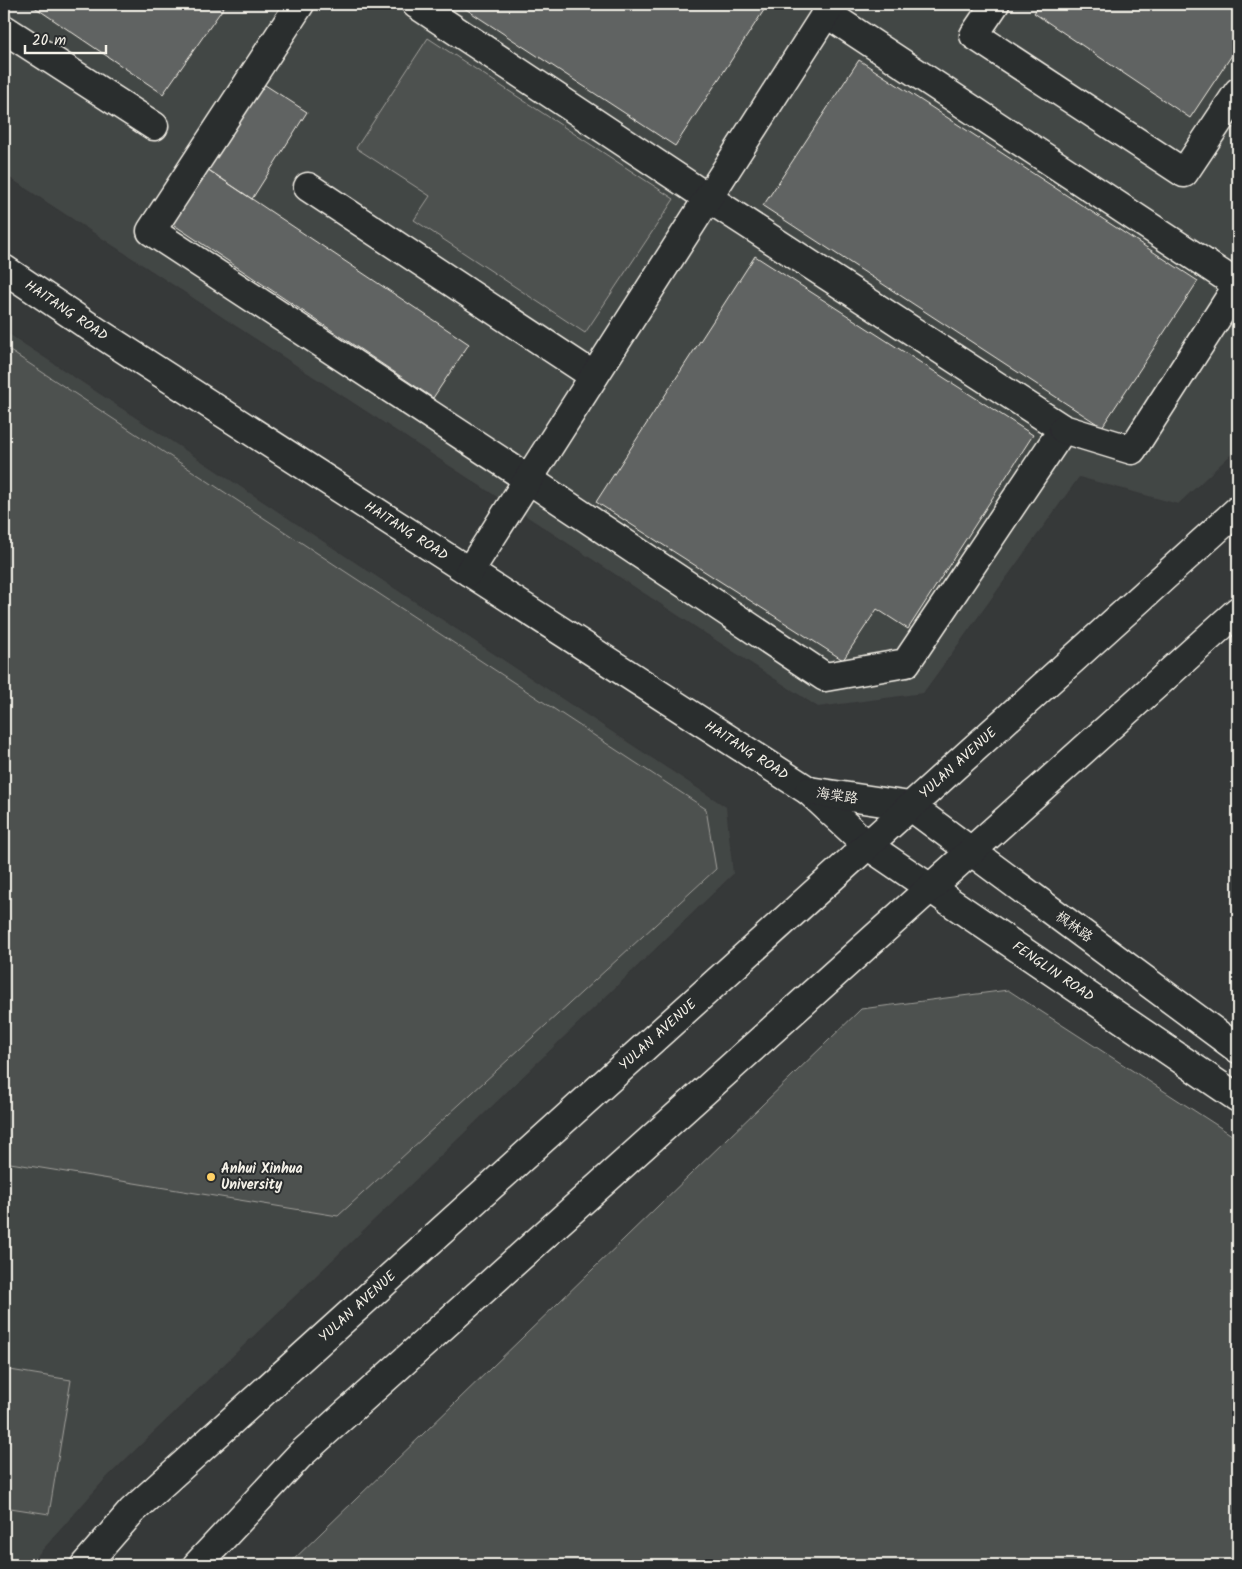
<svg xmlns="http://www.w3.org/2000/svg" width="1242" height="1569" viewBox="0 0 1242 1569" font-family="Kalam,'LXGW WenKai TC',sans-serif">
<rect width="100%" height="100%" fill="#363939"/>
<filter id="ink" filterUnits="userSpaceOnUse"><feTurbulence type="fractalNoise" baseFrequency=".02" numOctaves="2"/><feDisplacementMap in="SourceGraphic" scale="10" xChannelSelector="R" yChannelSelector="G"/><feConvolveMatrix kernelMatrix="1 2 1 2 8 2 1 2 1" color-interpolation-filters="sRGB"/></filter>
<g filter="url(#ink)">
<path fill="#434645" d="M4,4h1234v250l-2,4 2,2v188l-60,56 -99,-27 -156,216 -105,14 -814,-533z
M4,331l722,476 7,67 -628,605 -76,86h-25z"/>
<path fill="#4e514f" stroke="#a1a19c" d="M428,38l246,161 -89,134 -171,-113 16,-24 -74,-48z
M4,347l702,462 10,60 -378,347 -334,-54z
M1008,990l230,149v426h-950l573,-556z
M4,1369l67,11 -22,134 -45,-7z"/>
<path fill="#616362" stroke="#f4f1e8" d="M30,4h196l-63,90z
M458,4h310l-93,142z
M1040,4h192l6,4v38l-48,72 -156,-105z
M859,60l339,221 -96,146 -339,-221z
M259,81l48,31 -55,87 -48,-32z
M204,167l265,177 -36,54 -265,-177z
M755,256l278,179 -125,194 -31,-20 -34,51 -247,-158z"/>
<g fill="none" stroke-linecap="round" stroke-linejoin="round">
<g stroke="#f4f1e8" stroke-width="31">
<g id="minor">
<path d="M300,4l-149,227 377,248 297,198 81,-14 157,-234 -355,-231 -292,-194"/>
<path d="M995,4l-21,31 210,138 54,-81"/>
<path d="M826,13l412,272 -106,165 -69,-21"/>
<path d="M4,29l150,97"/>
<path d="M308,187l286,189"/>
<path id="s1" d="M4,269l92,62 713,460 58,54"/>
<path d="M469,572l363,-568"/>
<path d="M809,791l101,15"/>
</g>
</g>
<g stroke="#f4f1e8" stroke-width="31">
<g id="major">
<path d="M910,806l328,243"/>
<path id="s2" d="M867,845l371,253"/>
<path id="s3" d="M85,1565l47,-54 1106,-1001"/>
<path d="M197,1565l103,-110 938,-844"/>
</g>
</g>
<use href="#minor" stroke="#2a2d2e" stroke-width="28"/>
<use href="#major" stroke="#2a2d2e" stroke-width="28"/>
</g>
</g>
<circle fill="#ffd166" stroke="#2a2d2e" stroke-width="2" cx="211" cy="1177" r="5"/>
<g text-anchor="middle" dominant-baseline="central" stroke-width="4" stroke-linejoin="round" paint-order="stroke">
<g font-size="14" fill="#f4f1e8" stroke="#2a2d2e">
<text stroke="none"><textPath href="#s1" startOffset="75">HAITANG ROAD</textPath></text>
<text stroke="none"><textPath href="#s1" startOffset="480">HAITANG ROAD</textPath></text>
<text stroke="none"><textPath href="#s1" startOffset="885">HAITANG ROAD</textPath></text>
<text stroke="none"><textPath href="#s3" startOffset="1186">YULAN AVENUE</textPath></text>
<text transform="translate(837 796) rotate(8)">海棠路</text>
<text transform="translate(1074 927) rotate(36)">枫林路</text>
<text stroke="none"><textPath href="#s2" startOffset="225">FENGLIN ROAD</textPath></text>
<text stroke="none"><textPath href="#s3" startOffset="781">YULAN AVENUE</textPath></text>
<text stroke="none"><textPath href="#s3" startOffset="376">YULAN AVENUE</textPath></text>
</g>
<g font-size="14" font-weight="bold" fill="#f4f1e8" stroke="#2a2d2e" text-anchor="start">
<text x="221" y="1169">Anhui Xinhua<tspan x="221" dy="16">University</tspan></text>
</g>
</g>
<rect width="1242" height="1569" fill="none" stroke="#2a2d2e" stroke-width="20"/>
<rect x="10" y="10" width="1222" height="1549" fill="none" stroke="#f4f1e8" stroke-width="2" filter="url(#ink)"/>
<path d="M25 45v8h81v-8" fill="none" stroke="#f4f1e8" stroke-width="2.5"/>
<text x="32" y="45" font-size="15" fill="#f4f1e8" stroke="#2a2d2e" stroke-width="4" paint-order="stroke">20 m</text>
</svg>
